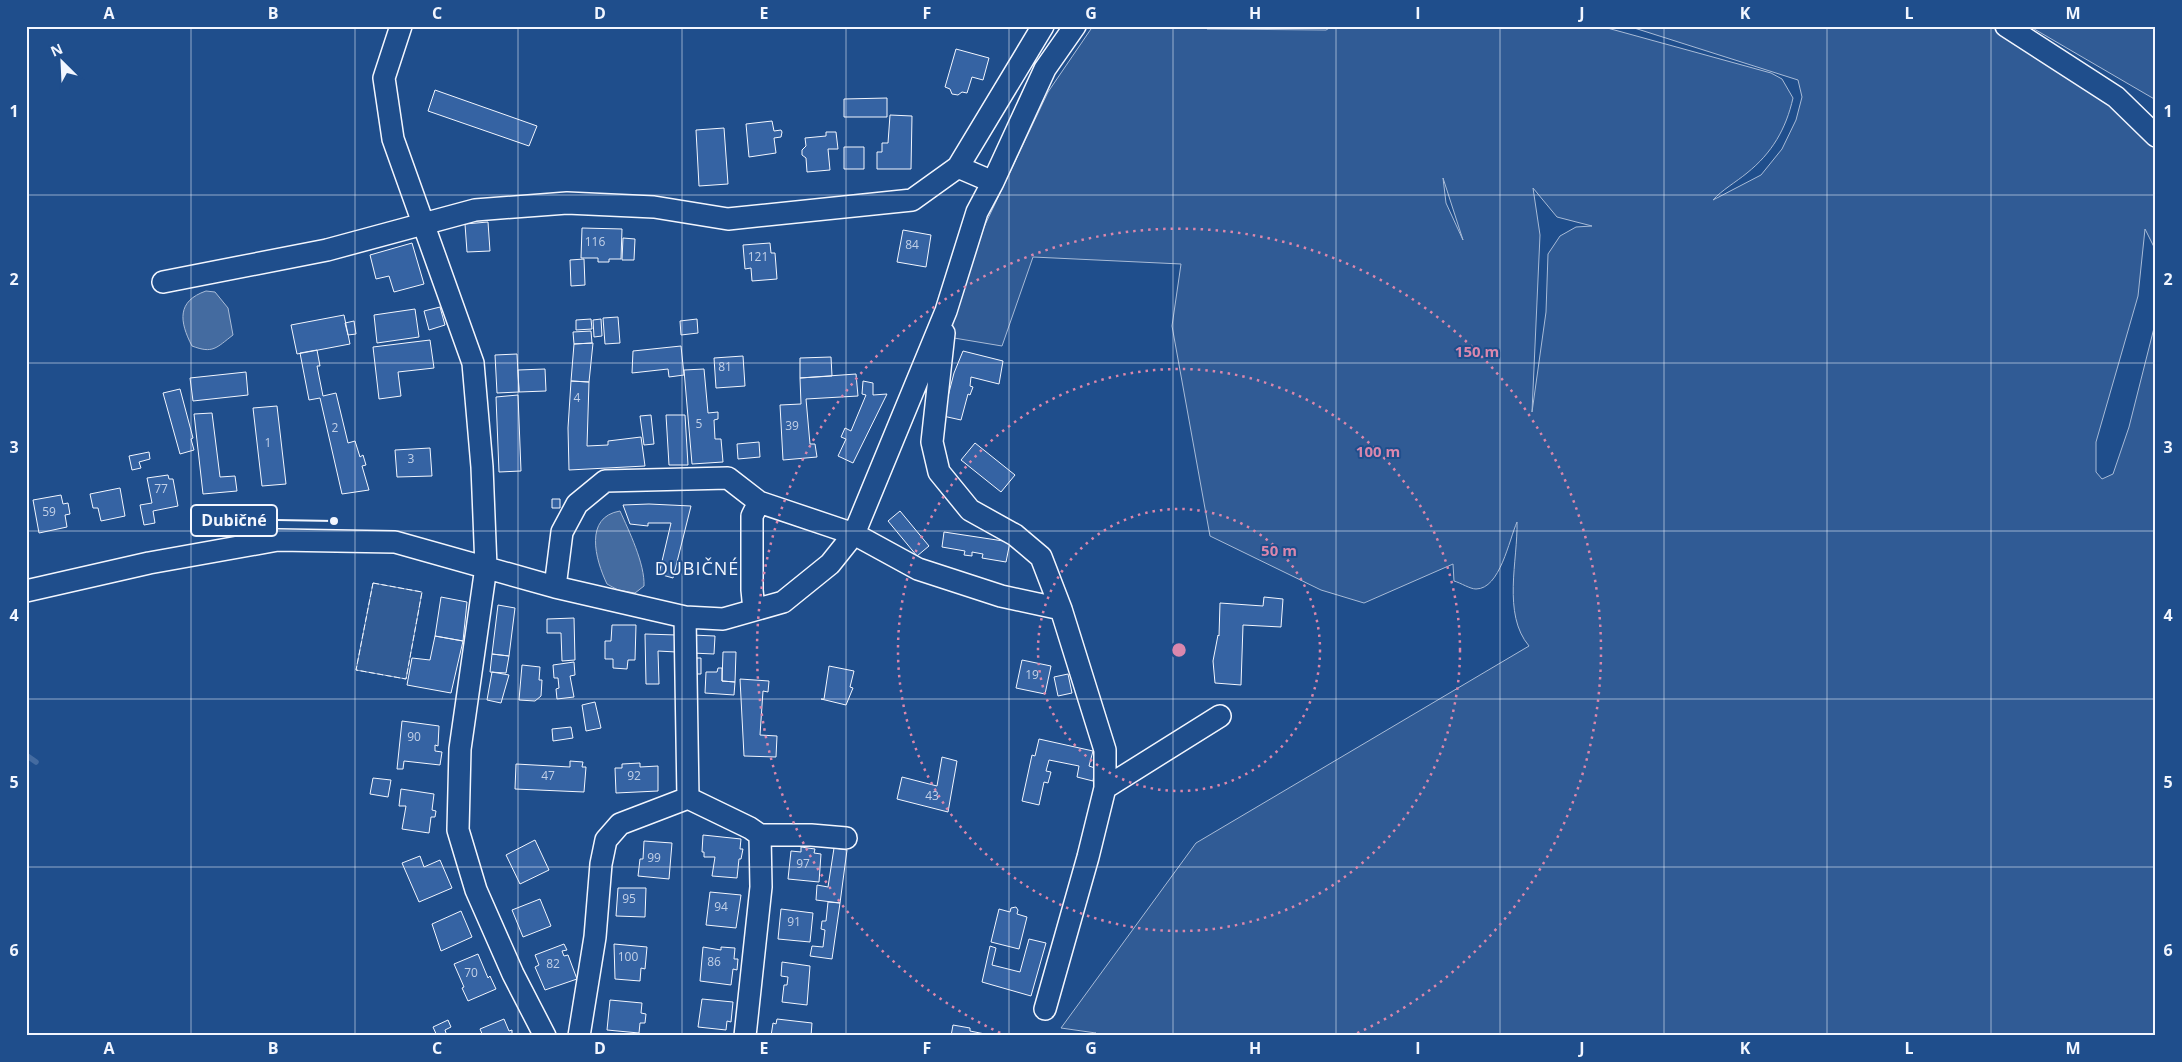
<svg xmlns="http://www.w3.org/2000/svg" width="2182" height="1062" viewBox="0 0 2182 1062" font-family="'Open Sans',sans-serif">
<rect width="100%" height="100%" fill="#1f4e8c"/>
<path fill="#305b95" stroke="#a8bbd7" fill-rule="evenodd" d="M1093,26h114v3l119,1 7,-4h267l171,47 11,6 11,19c-7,31 -21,55 -46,75 -11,9 -25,17 -34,27l48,-25 21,-26 14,-29 6,-23 -4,-17 -170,-54h368l81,51 69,58 10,14v102l-11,-22 -7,67 -42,146v30l6,7 11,-5 16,-47 27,-107v716h-1071l11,-3 -35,-5 135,-185 333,-197c-27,-32 -11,-86 -12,-124 -8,18 -17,67 -41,67 -6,0 -15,-6 -22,-8l-1,-17 -89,39 -43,-13 -111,-54 -38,-210 9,-62 -148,-7 -31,89 -54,-9 36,-110 64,-135zM1443,178l20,62 -17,-37zM1533,188l24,29 35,9 -16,1 -16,9 -12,18 -2,58 -14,100 8,-177z
M2029,26h127v74z
M373,583l49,9 -16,87 -50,-9z"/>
<path fill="#446ba0" stroke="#a8bbd7" d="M206,291l9,1 13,16 5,27c-17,13 -20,19 -41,11 -13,-25 -15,-45 14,-55z
M620,511c9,20 25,53 24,75l-9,7 -17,-3 -11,-6c-12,-25 -23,-67 13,-73z"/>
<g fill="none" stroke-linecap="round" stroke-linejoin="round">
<path stroke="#446ba0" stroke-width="5.5" d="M26,755l10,7"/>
</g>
<path fill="#3563a3" stroke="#f2f6ff" d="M956,49l33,9 -6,22 -11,-3 -5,16 -5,-1 -4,3 -6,-1 -2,-5 -5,-2z
M435,90l102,36 -8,20 -101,-35z
M887,98v19h-43v-18z
M890,115l22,1 -1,53h-34v-17h5v-9h6z
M772,121l2,10 7,-1 1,2 -1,5 -7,1 2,15 -27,4 -3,-33z
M724,128l4,56 -29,2 -3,-56z
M826,132h10l2,17h-10l2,21 -23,2 -1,-14 -4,-3v-5l4,-4 -1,-8 21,-2z
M844,147h20v22h-20z
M488,222l2,29 -23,1 -2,-28z
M582,228l40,1 -1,30h-12v3h-11v-4h-17z
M903,230l28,5 -5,32 -29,-5z
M623,238l12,1 -1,21h-12z
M412,243l12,41 -30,8 -5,-16 -13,3 -6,-24z
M770,243l1,10h4l2,26 -25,2 -1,-13 -6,1 -2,-24z
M584,259l1,26 -14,1 -1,-26z
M440,307l5,18 -16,5 -5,-19z
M415,309l4,28 -42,6 -3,-28z
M344,315l6,29 -53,10 -6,-29z
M618,317l2,26 -15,1 -2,-26z
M591,319l1,10 -16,1v-10z
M601,319l1,17 -8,1 -1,-17z
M697,319l1,14 -17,2 -1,-14z
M354,321l2,13 -8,1 -3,-12z
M591,331l1,12 -18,1 -1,-12z
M430,340l4,28 -36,4 3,24 -22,3 -6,-52z
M593,343l-4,39 -18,-1 3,-37z
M681,346l3,29 -15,2 -1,-8 -36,4 1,-22z
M317,350l3,16h-3l6,30 13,-3 12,50 7,-2 5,16 3,-2 3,10 -4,1 7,24 -27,4 -22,-96 -11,2 -9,-47z
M963,351l40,10 -4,23 -28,-7 -1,9 3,1 -3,8 -2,-1 -7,26 -18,-4 11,-43z
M517,354l2,38 -22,1 -2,-38z
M743,356l2,30 -29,2 -2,-30z
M831,357l1,19 -32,2v-20z
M545,369l1,22 -27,1 -1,-22z
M704,369l4,44 10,-1v7l-4,1 1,19h6l2,23 -31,2 -8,-94z
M246,372l2,23 -55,6 -3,-23z
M856,374l2,22 -52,3 4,45h5l2,13 -34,3 -3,-55 21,-1 -1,-26z
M571,381l18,1 -2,64 21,-1v-4l33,-4 4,29 -76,4 -1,-42z
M863,381l10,2v12l14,-1 -34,69 -15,-7 8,-17 -5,-2 4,-9 6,3 15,-36 -4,-1z
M180,389l13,49 -2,1 3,11 -14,4 -17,-61z
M518,395l3,76 -22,1 -3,-75z
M277,406l9,78 -24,2 -9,-78z
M212,413l8,64 15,-1 2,15 -34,3 -9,-80z
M651,415l3,29 -10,1 -4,-29z
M666,415h19l3,50h-19z
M759,442l1,15 -22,2 -1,-15z
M975,443l40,32 -14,17 -40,-32z
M430,448l2,28 -35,1 -2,-27z
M149,452l1,7 -11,3 2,6 -9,2 -3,-14z
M168,475l1,4h4l5,27 -25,5 2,12 -11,2 -4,-20 12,-2 -5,-25z
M120,488l5,28 -24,5 -3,-13h-5l-3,-14z
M61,495l2,9 5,-1 2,11 -5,1 2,12 -28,6 -6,-33z
M552,499h8v9h-8z
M649,504l42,2 -18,72 -14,-4 12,-51h-23v3l-18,-2 -7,-19z
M900,511l29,35 -12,10 -29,-35z
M944,532l66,10 -4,20 -24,-4 1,-4 -11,-2v4l-8,-1 1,-4 -23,-4z
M441,597l26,5 -4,39 -28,-5z
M1264,597l19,2 -2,28 -38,-2 -2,60 -26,-2 -2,-22 5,-26 1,1 1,-33 43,3z
M498,605l17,3 -6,48 -17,-2z
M574,618l1,42 -13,1 -1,-28h-14v-14z
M612,625h24l-1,35h-7l-1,9 -14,-1v-9h-8v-18h6z
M645,634l32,1 -1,17 -18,-1 1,33h-13z
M692,635l23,1 -1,18 -22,-1z
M435,636l28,5 -12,52 -44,-8 5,-27 18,2z
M723,652h13l-1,30 -13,-1z
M492,654l17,2 -3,17 -16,-1z
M692,658h9v16h-10z
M1022,660l29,6 -6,28 -29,-6z
M574,662l1,13 -5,1 4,21 -17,2 -1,-10 3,-1 -1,-10h-4l-1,-13z
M522,665l18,2 -1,13h3l-1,16 -6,5 -16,-1z
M829,666l25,5 -4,16 3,1 -7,17 -25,-6h3z
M718,668h4v13l13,1 -1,13 -29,-2 1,-21h11z
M492,672l17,3 -8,28 -14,-3z
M1068,674l4,19 -14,3 -4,-19z
M740,679l29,2 -1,11 -5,-1 -3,44 17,1 -1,21 -32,-1z
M595,702l6,26 -15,3 -4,-26z
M402,721l37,5 -1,20 -3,-1v6l7,1 -2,13 -36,-4 -1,8h-6z
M571,727l2,11 -20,3 -1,-12z
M1039,739l54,12 -4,15 6,2 -2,13 -16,-4 2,-11 -30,-6 -3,11 5,1 -3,11 -4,-1 -5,23 -17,-4 10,-46 3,1z
M942,757l15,4 -9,51 -51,-13 5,-22 35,9z
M570,761l13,1 -1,5h4l-2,25 -69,-3 1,-25 54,3z
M640,763v4l18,-1v25l-42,2 -1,-25h7v-4z
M373,778l18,2 -3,17 -18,-3z
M401,789l33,5 -2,16 4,1 -1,6h-4l-2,16 -27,-4 4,-23h-7z
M703,835l38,4 -1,10h3l-2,10h-2l-2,19 -25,-2 3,-19h-11v-5h-2z
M535,840l14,30 -29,14 -14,-29z
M644,841l28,2 -3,36 -31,-3 2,-17h3z
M801,847l14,2 -1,4 7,1 -2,28 -31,-3 3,-28 10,1z
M834,848l13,2 -7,53 -24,-3 1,-15 11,2z
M420,856l4,11 16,-7 12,28 -33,14 -17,-39z
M618,888h28l-1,29 -29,-1z
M710,892l31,3 -5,33 -30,-3z
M540,899l11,27 -28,11 -11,-27z
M828,902l12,1 -8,56 -22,-3 2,-10 11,1 2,-17 -4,-1 1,-8h4z
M1016,907l2,3 -1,4 10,3 -8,32 -28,-7 8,-33 11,3 1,-4z
M781,909l32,4 -3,29 -32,-3z
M461,911l11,26 -31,14 -9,-27z
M1029,939l17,4 -15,53 -49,-14 8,-36 6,2 -4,17 28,7z
M564,944l3,6 -5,1 2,5 4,-1 9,24 -32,11 -10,-23 4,-2 -4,-10z
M614,944l33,3 -2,22 -4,-1 -1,13 -25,-2z
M703,947l18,3v-3l14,1 -1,11h4l-1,11 -4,-1 -2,16 -31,-4z
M478,954l10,24 2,-2 6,13 -28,12 -6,-13 2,-1 -10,-23z
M782,962l28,4 -3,39 -25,-3 2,-17h3l1,-8 -7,-1z
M702,999l31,3 -2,20 -4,-1 -1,9 -28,-3z
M610,1000l32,3 -1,10 5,1 -1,9h-5l-1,10 -32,-3z
M504,1019l5,12 3,-1v6h-29l-3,-7z
M777,1019l35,4 -1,13h-40l2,-13 3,1z
M448,1020l3,7 -6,3 2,6h-10l-4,-9z
M953,1025l17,3v3l15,3v2h-34z"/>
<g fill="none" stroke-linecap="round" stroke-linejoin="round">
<g stroke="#f2f6ff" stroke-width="24">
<path id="minor" d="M401,26l-17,52 9,61 80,224 9,104 4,100 -26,182 -2,81 18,60 37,84 32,62
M2006,26l110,71 40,39
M958,167l35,15
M163,282l164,-32 148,-40 92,-7 87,4 74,12 184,-19 46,-33 85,-141
M944,333l-12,109 7,30 31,38 45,25 26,22 20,52 44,141v38l-17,69 -43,152
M555,587l7,-55 15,-28 28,-23 123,-3 31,24 95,32 64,35 83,27 60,13
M26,591l123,-28 129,-23 117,2 160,45 130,30 38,2 60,-17 47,-38 24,-30 92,-223 31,-99 16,-30 52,-113 30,-43
M754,610l-2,-20v-74l7,-14
M685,617l3,181
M1105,788l115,-72
M760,835h51l35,3
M579,1036l16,-99 6,-73 5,-24 14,-16 68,-26 62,30 10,7 1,52 -16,149"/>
</g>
<use href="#minor" stroke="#1f4e8c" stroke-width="21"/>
<path stroke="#f2f6ff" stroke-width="1" stroke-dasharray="6 2.5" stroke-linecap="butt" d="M373,583l49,9 -16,87 -50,-9z"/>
</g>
<path fill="none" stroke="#f2f6ff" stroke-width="1" stroke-opacity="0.55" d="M191,26v1010M355,26v1010M518,26v1010M682,26v1010M846,26v1010M1009,26v1010M1173,26v1010M1336,26v1010M1500,26v1010M1664,26v1010M1827,26v1010M1991,26v1010M26,195h2130M26,363h2130M26,531h2130M26,699h2130M26,867h2130"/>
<g fill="none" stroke="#da87ad" stroke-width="2.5" stroke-dasharray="2.5 5">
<circle cx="1179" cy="650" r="141"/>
<circle cx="1179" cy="650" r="281"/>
<path d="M1007 1036A422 422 0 1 1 1351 1036"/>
</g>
<g text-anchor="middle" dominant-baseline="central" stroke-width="4" stroke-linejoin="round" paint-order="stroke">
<g font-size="12" fill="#c3d1e8">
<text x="595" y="241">116</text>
<text x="912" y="244">84</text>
<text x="758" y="256">121</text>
<text x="725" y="366">81</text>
<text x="577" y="397">4</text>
<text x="699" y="423">5</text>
<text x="792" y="425">39</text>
<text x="335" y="427">2</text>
<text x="268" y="442">1</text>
<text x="411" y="458">3</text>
<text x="161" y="488">77</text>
<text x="49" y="511">59</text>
<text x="1032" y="674">19</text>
<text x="414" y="736">90</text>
<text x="548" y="775">47</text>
<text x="634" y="775">92</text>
<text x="932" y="795">43</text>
<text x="654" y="857">99</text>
<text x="803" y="863">97</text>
<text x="629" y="898">95</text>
<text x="721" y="906">94</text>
<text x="794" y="921">91</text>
<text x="628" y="956">100</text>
<text x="714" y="961">86</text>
<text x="553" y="963">82</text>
<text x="471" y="972">70</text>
</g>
<g font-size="18" letter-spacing="1" fill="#f2f6ff" stroke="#1f4e8c">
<text x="697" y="568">DUBIČNÉ</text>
</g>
</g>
<circle cx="1179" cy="650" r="8" fill="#da87ad" stroke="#1f4e8c" stroke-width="2.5"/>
<g font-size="15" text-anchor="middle" font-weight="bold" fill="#da87ad" stroke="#1f4e8c" stroke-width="4" stroke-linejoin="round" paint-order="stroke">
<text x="1477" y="357">150 m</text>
<text x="1378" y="457">100 m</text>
<text x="1279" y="556">50 m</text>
</g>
<path fill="none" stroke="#f2f6ff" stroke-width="2" d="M334 521L277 520"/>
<circle fill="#f2f6ff" stroke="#1f4e8c" stroke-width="2" cx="334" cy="521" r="5"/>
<rect fill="#1f4e8c" stroke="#f2f6ff" stroke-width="2" x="191" y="505" width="86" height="31" rx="5"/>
<g font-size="16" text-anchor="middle" font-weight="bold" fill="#f2f6ff">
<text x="234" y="526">Dubičné</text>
</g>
<rect width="2182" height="1062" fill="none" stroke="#1f4e8c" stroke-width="55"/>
<g transform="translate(62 62) rotate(336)" stroke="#1f4e8c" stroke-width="4" paint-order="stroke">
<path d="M0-4L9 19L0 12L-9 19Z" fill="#f2f6ff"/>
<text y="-8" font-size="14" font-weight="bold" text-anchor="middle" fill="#f2f6ff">N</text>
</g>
<rect x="28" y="28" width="2126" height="1006" fill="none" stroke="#f2f6ff" stroke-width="2"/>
<g font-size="16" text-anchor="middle" font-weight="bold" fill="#f2f6ff">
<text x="109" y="19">A</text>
<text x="273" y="19">B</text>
<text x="437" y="19">C</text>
<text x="600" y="19">D</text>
<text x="764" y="19">E</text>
<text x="927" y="19">F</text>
<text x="1091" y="19">G</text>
<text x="1255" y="19">H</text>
<text x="1418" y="19">I</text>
<text x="1582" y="19">J</text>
<text x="1745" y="19">K</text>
<text x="1909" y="19">L</text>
<text x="2073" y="19">M</text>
<text x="14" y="117">1</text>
<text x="2168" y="117">1</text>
<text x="14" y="285">2</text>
<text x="2168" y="285">2</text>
<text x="14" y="453">3</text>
<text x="2168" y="453">3</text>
<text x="14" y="621">4</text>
<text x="2168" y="621">4</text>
<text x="14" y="788">5</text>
<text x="2168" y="788">5</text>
<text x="14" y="956">6</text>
<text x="2168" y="956">6</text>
<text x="109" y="1054">A</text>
<text x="273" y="1054">B</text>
<text x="437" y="1054">C</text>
<text x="600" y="1054">D</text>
<text x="764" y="1054">E</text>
<text x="927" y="1054">F</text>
<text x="1091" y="1054">G</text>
<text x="1255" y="1054">H</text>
<text x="1418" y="1054">I</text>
<text x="1582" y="1054">J</text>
<text x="1745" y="1054">K</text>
<text x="1909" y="1054">L</text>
<text x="2073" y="1054">M</text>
</g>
</svg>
